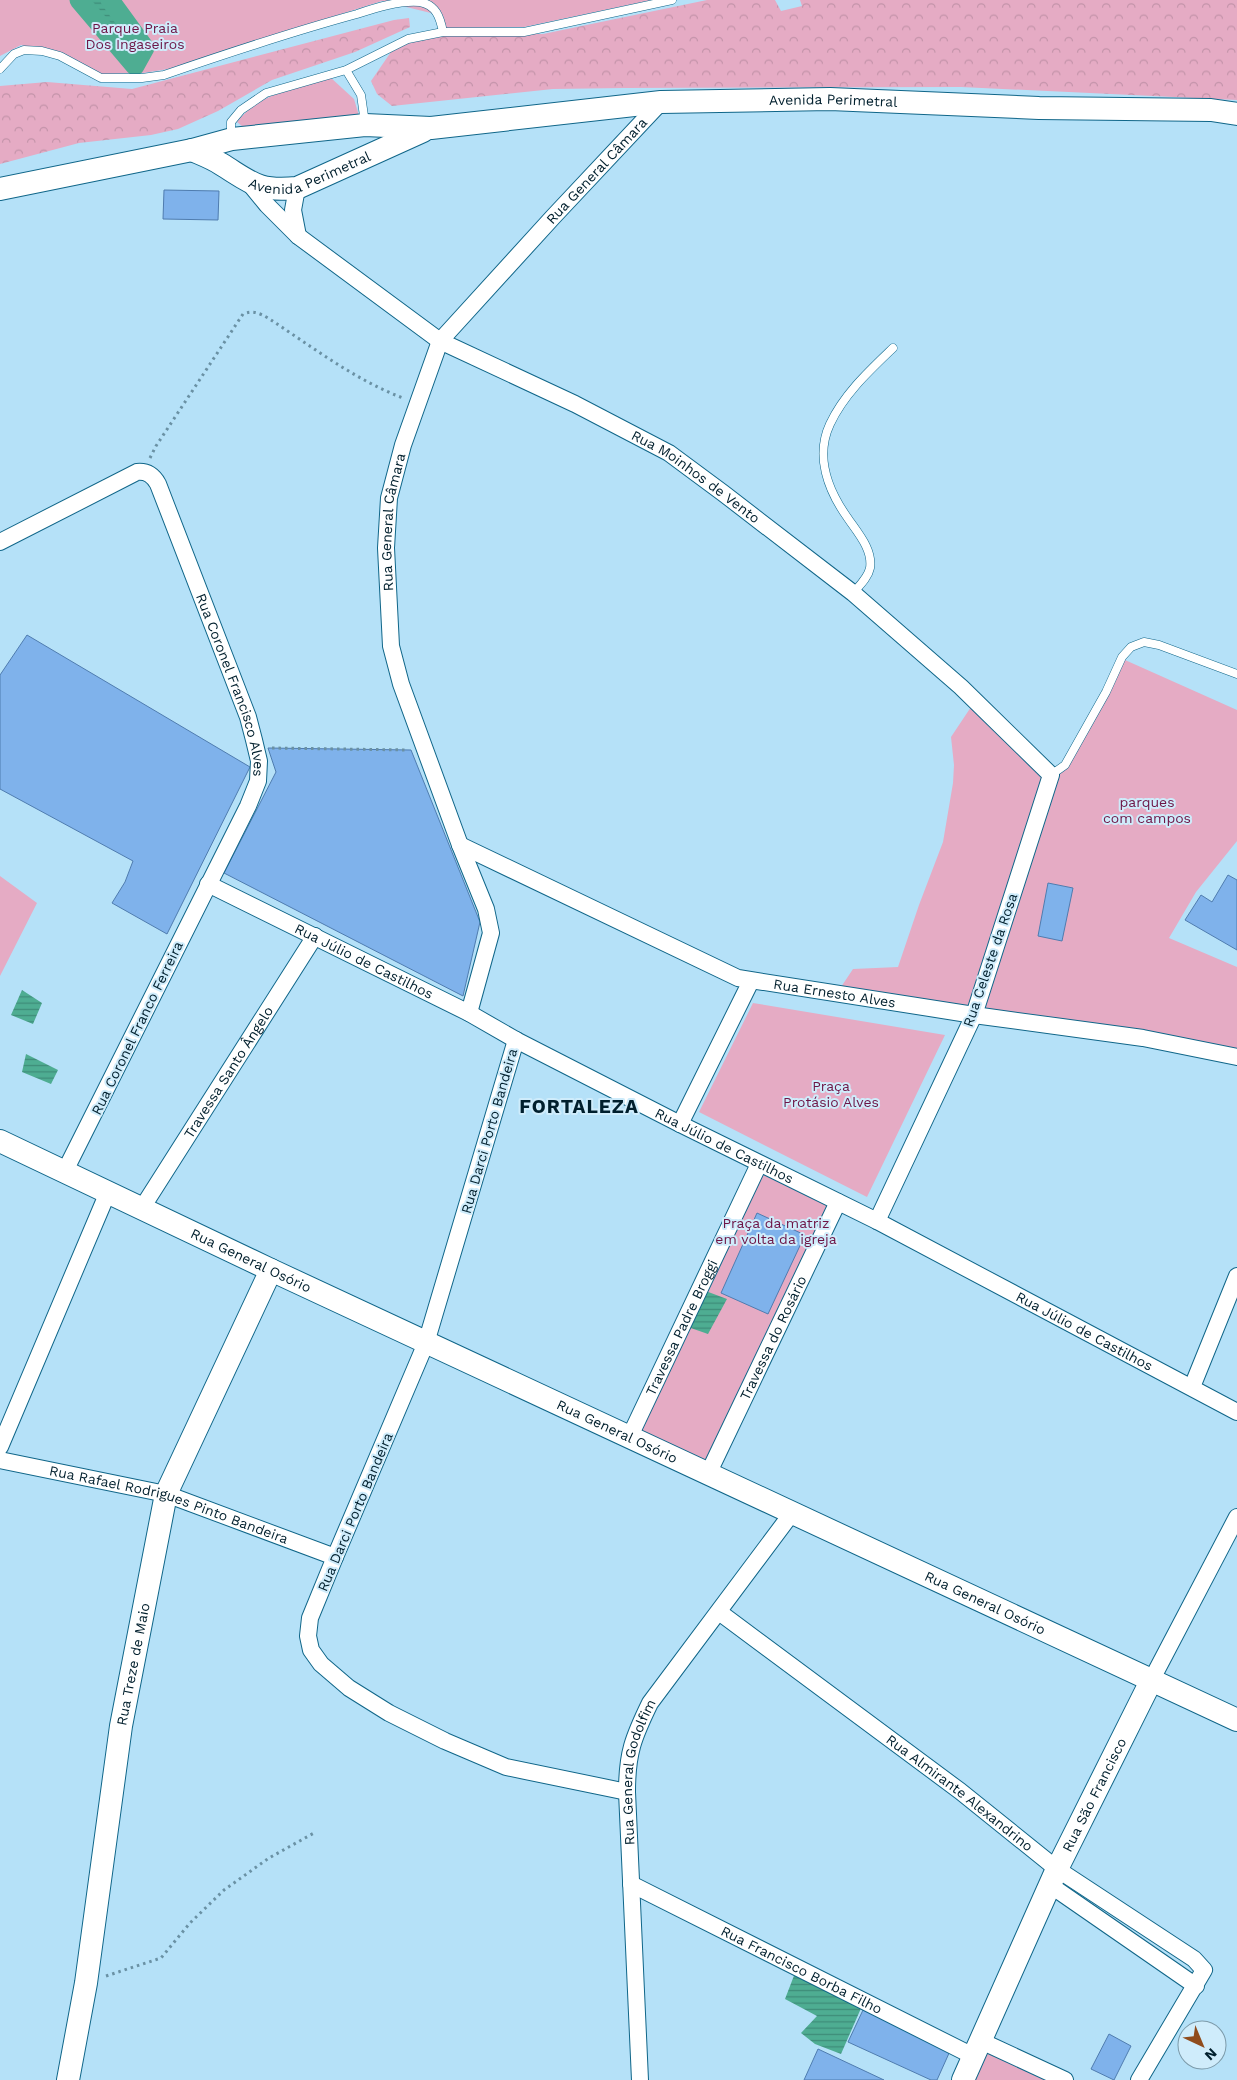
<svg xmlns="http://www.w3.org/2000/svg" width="1237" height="2080" viewBox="0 0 1237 2080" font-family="'Work Sans',sans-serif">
<defs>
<pattern id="forest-crowns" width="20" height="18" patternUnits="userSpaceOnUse" patternTransform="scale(1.25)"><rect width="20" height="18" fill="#e5abc4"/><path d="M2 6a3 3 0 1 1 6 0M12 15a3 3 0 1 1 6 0" fill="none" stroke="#c393a9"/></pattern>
<pattern id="water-rules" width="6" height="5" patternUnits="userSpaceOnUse" patternTransform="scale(1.25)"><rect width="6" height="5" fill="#4ead92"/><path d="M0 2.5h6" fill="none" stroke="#3e8c78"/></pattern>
</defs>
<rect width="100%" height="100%" fill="#b5e1f8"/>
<path fill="url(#forest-crowns)" d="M707,0h68l6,11 21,-5 -2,-6h437v100l-276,-13 -337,1 -71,1 -161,17 -15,-12 -6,-13 22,-32 22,-8 25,-6 103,-1z
M409,18l1,9 -55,25 -83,28 -54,31 -40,18 -27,6 -72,8 -79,21v-78l47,-4 85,7 262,-69z"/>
<path fill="#e5abc4" d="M0,0h652l-128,27 -78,1 -3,-12 -61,-15 -214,68 -25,4 -42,1 -32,-17 -48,-12 -21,11z
M330,77l24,22 6,20 -112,12 -11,-9c23,-29 59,-34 93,-45z
M1125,660l112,50v131l-41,51 -27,46 68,29v86l-258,-42 76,-234 16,-15z
M975,701l75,75 -77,237 -134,-23 14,-21 45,-2 21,-62 24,-63 10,-59 1,-18 -3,-28z
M0,876l37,27 -37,73z
M753,1003l192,32 -78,162 -168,-85z
M760,1166l77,37 -130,267 -75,-34z
M982,2046l75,34h-89z"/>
<path fill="url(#water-rules)" d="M79,0h31l35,48 -10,18z
M22,990l20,13 -9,21 -22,-9z
M26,1054l32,16 -7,14 -29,-12z
M703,1290l24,9 -19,35 -23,-8z
M795,1973l67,33 -21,48 -26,-10 -14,-11 16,-17 -32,-17z"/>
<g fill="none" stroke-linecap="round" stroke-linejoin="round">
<path stroke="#4ead92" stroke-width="19" d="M79,0l56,66 10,-18 -35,-48"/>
</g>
<path fill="#7fb2eb" stroke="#4f7caf" d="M164,190l55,1 -1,29 -55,-1z
M27,635l223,132 -83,167 -55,-31 13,-21 8,-21 -133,-72v-114z
M268,748l143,2 69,172 -17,74 -239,-123 52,-101z
M1228,875l9,5v70l-52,-30 16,-25 11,7z
M1048,883l25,5 -11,53 -24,-5z
M757,1213l48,22 -37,79 -47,-21z
M863,2010l87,41 -13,29h-6l-83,-38z
M1109,2034l22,12 -17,34 -23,-11z
M818,2049l66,31h-80z"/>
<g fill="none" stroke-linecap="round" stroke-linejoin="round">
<g stroke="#106689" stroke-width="9">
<path id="lane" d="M0,69l14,-15 10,-4 18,1 18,5 41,22h41l22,-3c64,-22 127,-43 193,-61 18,-6 43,-14 63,-12 16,3 20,15 23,30
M346,70l15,25 4,28
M231,136v-14l10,-12 25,-17 80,-23 62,-31 35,-7h81l148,-32
M853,593c6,-7 15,-15 17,-25 3,-19 -13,-36 -23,-51 -19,-27 -32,-61 -17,-93 14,-30 39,-53 63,-76
M1051,775l14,-10 41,-73 16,-35 9,-10 13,-5 15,3 78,29"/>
</g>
<g stroke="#106689" stroke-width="18">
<g id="street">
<path id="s1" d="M249,183l18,22 31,31 142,105 135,63 94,49 54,40 130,100 108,94 90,88 -77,240 -97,206"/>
<path d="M297,188l-4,22 5,26"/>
<path id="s2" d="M0,542l137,-70c10,-1 16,3 21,12l90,233 6,23 5,21 -1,20 -10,25 -183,365"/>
<path id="s3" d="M460,845l278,133 236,37 169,23 94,19"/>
<path id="s4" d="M208,884l261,129 47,27 164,84 197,97 360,191"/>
<path id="s5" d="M469,1013l22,-80 -5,-24 -26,-64 -59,-161 -10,-38 -5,-98 3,-50 14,-53 37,-104 113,-124 108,-115"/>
<path d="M516,1040l-90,303 -91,214 -25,61 -2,18 3,14 10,14 28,24 40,25 56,28 61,26 121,25"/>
<path d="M680,1124l71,-143"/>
<path id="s6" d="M142,1208l173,-272"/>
<path d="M1192,1387l45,-111"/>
<path id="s7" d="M630,1436l129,-272"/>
<path d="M0,1447l108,-255"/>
<path id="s8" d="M0,1460l166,34 169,63"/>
<path id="s9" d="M708,1474l130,-272"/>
<path id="s10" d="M719,1612l241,179 97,78 137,90 10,11 -65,110"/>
<path d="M1152,1679l85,-162"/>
<path id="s11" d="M631,1884l342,172"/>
<path d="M1050,1885l146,101"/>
<path d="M981,2041l84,39"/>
<path id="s12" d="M640,2080l-13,-288c0,-39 6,-54 23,-89l142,-190"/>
</g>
</g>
<g stroke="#106689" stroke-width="24">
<g id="secondary">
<path id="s13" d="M192,150c9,4 20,8 29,14 31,19 37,28 76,24l126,-57"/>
<path id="s14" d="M0,189l192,-39 40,-11 133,-14 66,3 230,-26 169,-3 209,9 172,2 26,4"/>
<path id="s15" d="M0,1141l271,129 966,450"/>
<path id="s16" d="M68,2080l18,-97 35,-257 45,-232 105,-224"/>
<path id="s17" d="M963,2080l94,-211 95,-190"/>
</g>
</g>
<path stroke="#6a91a4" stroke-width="3" stroke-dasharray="2.5 4" stroke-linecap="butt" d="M150,458l6,-12 87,-132c10,-4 16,-1 25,4 43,28 87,62 135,80
M272,748l136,2
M106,1976l55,-18 29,-35 34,-33 45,-32 45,-25"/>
<use href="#lane" stroke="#fff" stroke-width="8"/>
<use href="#street" stroke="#fff" stroke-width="16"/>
<use href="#secondary" stroke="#fff" stroke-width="22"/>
</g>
<g text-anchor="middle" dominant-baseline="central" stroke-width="4" stroke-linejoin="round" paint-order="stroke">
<g font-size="14" fill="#6d1546" stroke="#cfecfb">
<text x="135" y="28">Parque Praia<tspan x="135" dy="16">Dos Ingaseiros</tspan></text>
<text x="1147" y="802">parques<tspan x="1147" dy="16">com campos</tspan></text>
<text x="831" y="1086">Praça<tspan x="831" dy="16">Protásio Alves</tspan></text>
<text x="776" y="1223">Praça da matriz<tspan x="776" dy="16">em volta da igreja</tspan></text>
</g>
<g font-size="14" fill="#001f2d" stroke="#cfecfb">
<text stroke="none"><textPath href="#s14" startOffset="841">Avenida Perimetral</textPath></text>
<text stroke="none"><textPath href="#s13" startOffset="130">Avenida Perimetral</textPath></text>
<text stroke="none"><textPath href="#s5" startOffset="932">Rua General Câmara</textPath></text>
<text stroke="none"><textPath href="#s1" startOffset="539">Rua Moinhos de Vento</textPath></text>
<text stroke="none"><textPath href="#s5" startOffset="512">Rua General Câmara</textPath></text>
<text stroke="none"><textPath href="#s2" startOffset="394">Rua Coronel Francisco Alves</textPath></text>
<text stroke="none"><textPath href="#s4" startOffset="174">Rua Júlio de Castilhos</textPath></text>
<text transform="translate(990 960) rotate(-71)">Rua Celeste da Rosa</text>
<text stroke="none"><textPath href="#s3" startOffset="406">Rua Ernesto Alves</textPath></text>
<text transform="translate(137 1028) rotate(-64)">Rua Coronel Franco Ferreira</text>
<text stroke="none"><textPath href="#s6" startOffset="161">Travessa Santo Ângelo</textPath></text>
<text transform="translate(489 1131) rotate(-74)">Rua Darci Porto Bandeira</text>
<text stroke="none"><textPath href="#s4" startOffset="579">Rua Júlio de Castilhos</textPath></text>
<text stroke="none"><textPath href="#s15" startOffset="278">Rua General Osório</textPath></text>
<text stroke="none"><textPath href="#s7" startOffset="120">Travessa Padre Broggi</textPath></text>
<text stroke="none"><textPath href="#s4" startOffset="984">Rua Júlio de Castilhos</textPath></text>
<text stroke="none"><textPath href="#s9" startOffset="151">Travessa do Rosário</textPath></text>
<text stroke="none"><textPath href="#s15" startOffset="682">Rua General Osório</textPath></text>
<text stroke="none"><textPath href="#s8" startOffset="175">Rua Rafael Rodrigues Pinto Bandeira</textPath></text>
<text transform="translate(355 1512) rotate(-67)">Rua Darci Porto Bandeira</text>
<text stroke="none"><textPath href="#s15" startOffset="1088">Rua General Osório</textPath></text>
<text stroke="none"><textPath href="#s16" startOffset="421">Rua Treze de Maio</textPath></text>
<text stroke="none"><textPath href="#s12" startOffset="310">Rua General Godolfim</textPath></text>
<text stroke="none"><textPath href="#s10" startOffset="301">Rua Almirante Alexandrino</textPath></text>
<text stroke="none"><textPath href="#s17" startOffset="314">Rua São Francisco</textPath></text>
<text stroke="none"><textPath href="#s11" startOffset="191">Rua Francisco Borba Filho</textPath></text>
</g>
<g font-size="19" font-weight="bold" letter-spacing="1" fill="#001f2d" stroke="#cfecfb">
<text x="579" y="1106">FORTALEZA</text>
</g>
</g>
<g transform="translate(1202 2045) rotate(136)"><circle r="24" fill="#cfecfb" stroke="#7c9aa9"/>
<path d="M0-4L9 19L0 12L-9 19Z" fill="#904c1d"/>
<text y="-8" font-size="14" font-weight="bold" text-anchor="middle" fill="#001f2d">N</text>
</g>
</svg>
